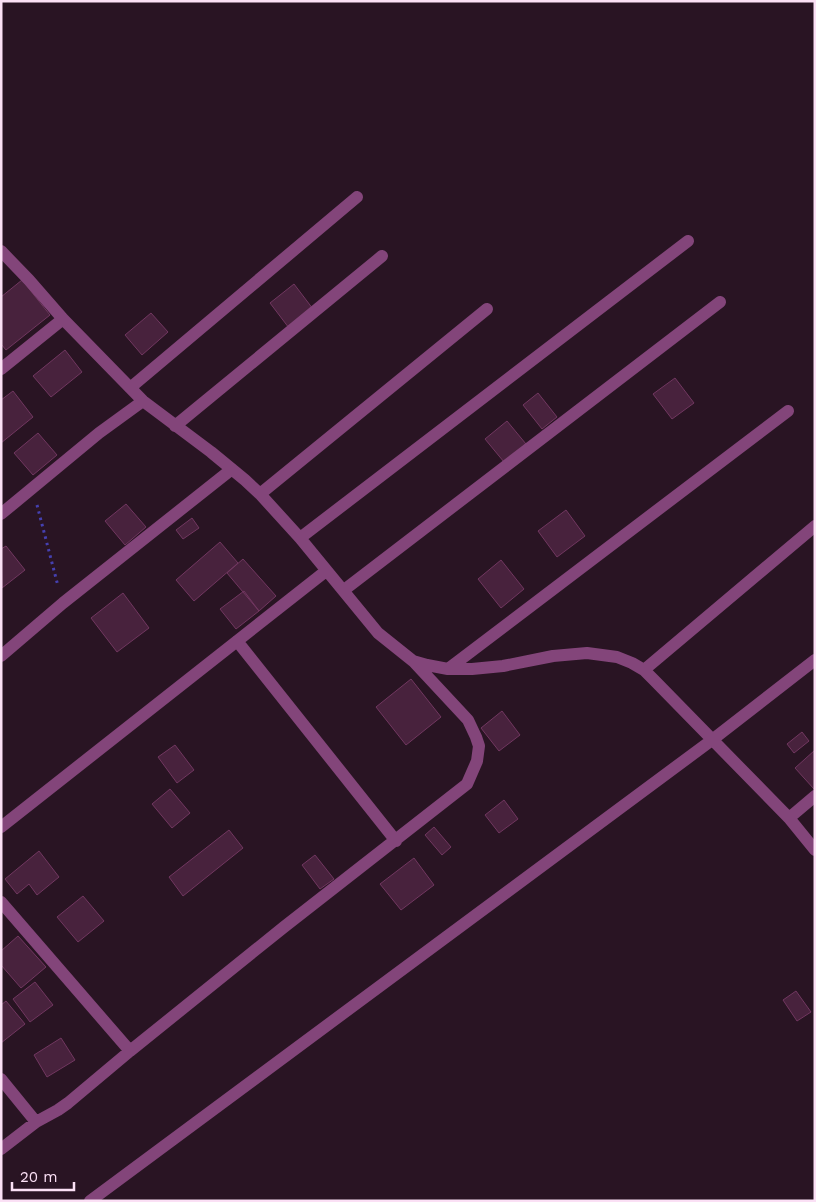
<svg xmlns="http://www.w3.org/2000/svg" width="816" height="1202" viewBox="0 0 816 1202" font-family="'Work Sans',sans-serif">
<rect width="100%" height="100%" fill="#291423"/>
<path fill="#48223d" stroke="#713760" d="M22,280l28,35 -44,35 -5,-6v-47z
M294,284l19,25 -24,19 -19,-25z
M151,313l17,19 -26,23 -17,-20z
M65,350l17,22 -31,25 -18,-21z
M675,378l19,25 -22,16 -19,-25z
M13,391l20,26 -32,26v-43z
M538,393l19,24 -15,12 -19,-24z
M507,421l19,23 -22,18 -19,-23z
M38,433l19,22 -24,20 -19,-22z
M126,504l20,23 -21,18 -20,-24z
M566,510l19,26 -28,21 -19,-26z
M192,518l7,10 -16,11 -7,-9z
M220,542l18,21 -44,38 -18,-21z
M6,546l19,24 -23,18 -1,-39z
M243,559l33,37 -17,15 -32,-38z
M501,560l23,29 -23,19 -23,-29z
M244,591l15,20 -23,18 -16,-20z
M123,593l26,35 -32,24 -26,-34z
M411,679l30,38 -35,28 -30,-38z
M502,711l18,24 -21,16 -18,-23z
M802,732l7,9 -15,12 -7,-9z
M175,745l19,25 -17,13 -19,-26z
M815,750v39h-1l-19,-21z
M170,789l20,24 -18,15 -20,-24z
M504,800l14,19 -19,14 -14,-18z
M434,827l17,20 -9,8 -17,-20z
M229,830l14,18 -60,48 -14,-19z
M39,851l20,26 -22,18 -8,-11 -12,10 -12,-15z
M315,855l19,24 -14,10 -18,-24z
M414,858l20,27 -33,25 -21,-26z
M83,896l21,25 -26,21 -21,-25z
M18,936l28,31 -25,21 -20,-23v-14z
M35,982l18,23 -23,17 -17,-23z
M796,991l15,21 -14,9 -14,-21z
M6,1001l19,23 -24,19v-38z
M61,1038l14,22 -28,17 -13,-22z"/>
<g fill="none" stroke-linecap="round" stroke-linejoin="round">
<path stroke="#4540b0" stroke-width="3" stroke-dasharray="2.5 4" stroke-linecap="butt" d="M37,505l21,81"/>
<path stroke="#83457a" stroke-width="12" d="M1,251l28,29 34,39 80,82 68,51 34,28 15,14 40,44 78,95 35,28 14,4 21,4h24l31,-3 50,-10 34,-3 30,4 15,6 12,7 10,10 135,138 26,32
M1,369l62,-50
M130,388l227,-191
M175,426l207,-170
M260,494l227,-185
M1,514l98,-81 44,-32
M300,538l388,-297
M344,590l376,-288
M237,641l159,200
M1,656l62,-53 169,-134
M448,669l340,-258
M644,670l171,-144
M789,818l26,-22
M1,827l325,-256
M1,902l129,149 154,-124 183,-143 10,-23 2,-15 -3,-9 -8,-17 -54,-58
M1,1079l35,43 22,-12 10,-7 62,-52
M1,1149l35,-27
M90,1201l622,-461 103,-80"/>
</g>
<rect width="816" height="1202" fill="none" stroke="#fbe0f5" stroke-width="5"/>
<path d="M12 1182v8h62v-8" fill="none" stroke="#fbe0f5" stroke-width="2.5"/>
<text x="20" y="1182" font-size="15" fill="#fbe0f5" stroke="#291423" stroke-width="4" paint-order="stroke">20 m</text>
</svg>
